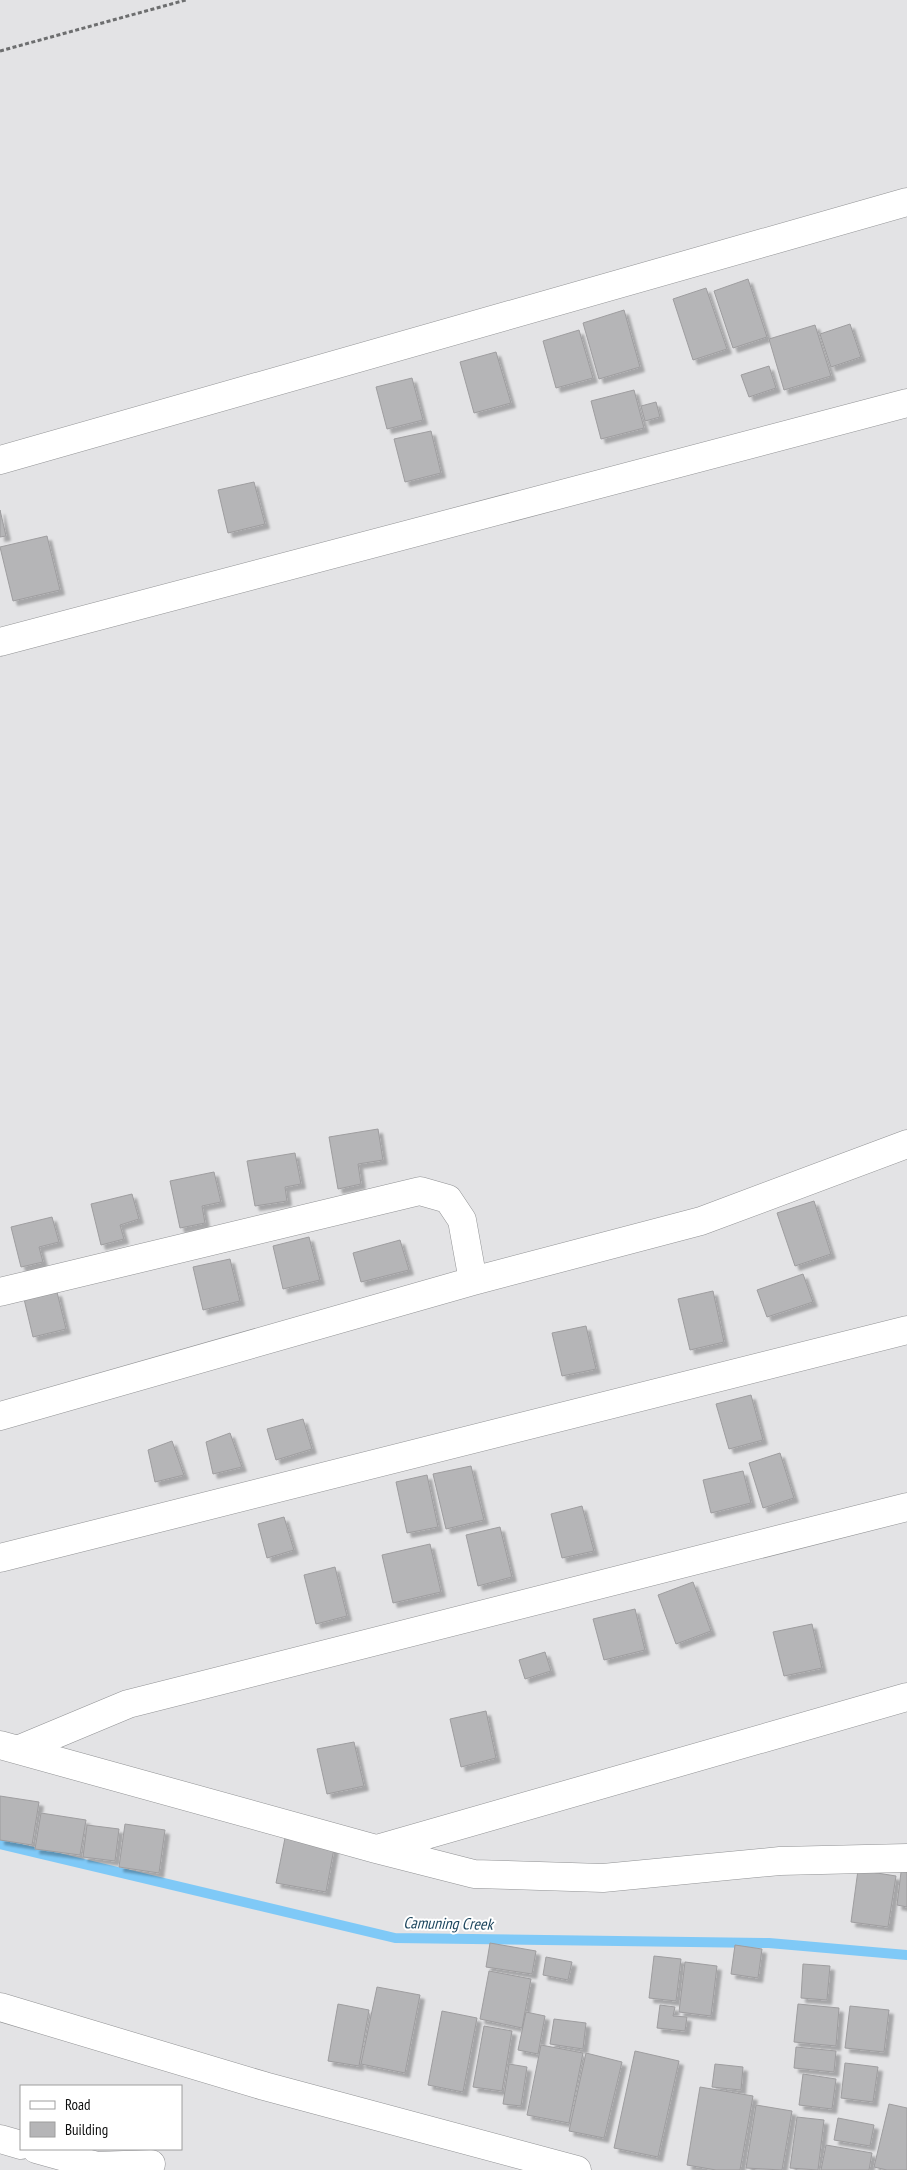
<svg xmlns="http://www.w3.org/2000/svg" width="907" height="2170" viewBox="0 0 907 2170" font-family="'PT Sans Narrow',sans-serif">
<defs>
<filter id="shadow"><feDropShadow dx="4.5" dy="4.5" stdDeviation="1" flood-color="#0004"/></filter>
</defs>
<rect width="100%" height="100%" fill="#e3e3e5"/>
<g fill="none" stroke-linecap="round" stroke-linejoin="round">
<path stroke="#7fc9f7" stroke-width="10" d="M0,1844l395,94 374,5 138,12"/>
</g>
<path fill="#b5b5b7" stroke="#9e9d9f" filter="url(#shadow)" d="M748,279l19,58 -34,11 -19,-57z
M706,288l21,61 -34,11 -20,-61z
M624,310l16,57 -41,12 -16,-56z
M850,324l11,33 -30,10 -11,-33z
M815,325l16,51 -47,14 -15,-51z
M579,330l14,48 -37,10 -13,-47z
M496,352l15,51 -37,10 -14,-51z
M769,366l7,22 -27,9 -8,-22z
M412,378l11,42 -36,9 -11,-42z
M634,390l10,38 -43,11 -10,-38z
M656,402l4,15 -15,4 -4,-15z
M431,431l10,42 -36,9 -11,-43z
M254,482l11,42 -37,9 -10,-43z
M0,510l6,26 -6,1z
M47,536l13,54 -47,11 -13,-54z
M378,1129l5,31 -25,4 3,20 -23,5 -9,-52z
M295,1153l6,31 -16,3 2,14 -32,5 -8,-45z
M214,1172l7,30 -19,4 3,17 -25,5 -10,-47z
M132,1194l7,25 -19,6 4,14 -23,6 -10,-41z
M814,1201l17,53 -36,12 -18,-53z
M52,1217l7,25 -20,5 4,15 -22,5 -10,-40z
M309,1237l11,43 -37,9 -10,-43z
M400,1240l9,30 -48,12 -8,-29z
M230,1259l10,42 -37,9 -10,-43z
M803,1274l10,28 -46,15 -10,-27z
M713,1291l11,51 -34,8 -12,-51z
M57,1292l9,37 -33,8 -9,-38z
M586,1326l10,43 -34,7 -10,-43z
M751,1395l12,45 -34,9 -13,-45z
M303,1419l9,30 -36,11 -9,-31z
M230,1433l12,34 -29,7 -7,-32z
M172,1441l12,34 -29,7 -7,-32z
M780,1453l14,45 -31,10 -14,-45z
M471,1466l13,54 -38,9 -13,-55z
M743,1471l8,32 -40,10 -8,-33z
M427,1475l11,52 -31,6 -11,-51z
M582,1506l12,45 -32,7 -11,-44z
M284,1517l10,33 -27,8 -9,-34z
M500,1527l12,50 -34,9 -12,-51z
M430,1544l11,48 -48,11 -11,-48z
M335,1567l12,49 -31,8 -12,-49z
M693,1582l18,49 -35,13 -18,-49z
M635,1609l10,41 -41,10 -11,-41z
M812,1624l10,44 -38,8 -11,-44z
M545,1652l6,19 -26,8 -6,-19z
M486,1711l10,47 -35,9 -11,-48z
M354,1742l10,44 -37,8 -10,-45z
M0,1796l39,6 -7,43 -32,-5z
M41,1813l45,7 -6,35 -45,-6z
M125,1824l40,6 -6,43 -40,-6z
M87,1825l32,4 -4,32 -32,-4z
M286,1833l49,10 -9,49 -50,-9z
M902,1864l5,1v42l-10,-2z
M858,1870l38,6 -8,51 -37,-5z
M490,1943l46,8 -4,23 -46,-7z
M735,1945l27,4 -4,29 -27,-4z
M654,1956l27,3 -5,42 -27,-3z
M546,1957l26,5 -4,18 -25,-5z
M685,1962l32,4 -6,50 -32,-4z
M803,1964l27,2 -3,34 -26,-2z
M489,1971l42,8 -9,49 -42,-9z
M377,1987l43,8 -15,78 -44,-9z
M338,2004l31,6 -10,56 -31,-5z
M798,2004l41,4 -3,38 -42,-4z
M660,2005l15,2 -2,9 14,1 -2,14 -28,-3z
M850,2006l39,4 -5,42 -39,-4z
M442,2011l35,7 -14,74 -35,-7z
M526,2012l19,4 -7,38 -20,-4z
M554,2019l32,4 -3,26 -33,-5z
M484,2026l28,5 -10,60 -29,-4z
M541,2045l42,8 -14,70 -42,-8z
M796,2047l40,4 -2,21 -40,-4z
M635,2051l44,10 -21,96 -44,-9z
M586,2053l36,9 -18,76 -35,-7z
M845,2063l33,4 -5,35 -32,-4z
M509,2064l18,3 -6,39 -18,-2z
M715,2064l28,3 -2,23 -29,-3z
M803,2074l33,5 -4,30 -33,-4z
M700,2087l53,9 -13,74h-24l-29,-5z
M889,2104l18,4v62h-20l-13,-3z
M756,2105l36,6 -10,59 -36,-2z
M797,2117l27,3 -6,50 -28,-2z
M838,2118l36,7 -4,21 -36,-6z
M826,2145l46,8 -3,17h-48z"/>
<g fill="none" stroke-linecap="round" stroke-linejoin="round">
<g stroke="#919294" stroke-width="29">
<path id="minor" d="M0,460l907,-258
M0,642l907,-239
M0,1292l420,-101 28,8 14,21 11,61
M0,1416l473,-135 228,-60 206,-77
M0,1558l907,-228
M0,1745l376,104 98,25 129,4 177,-17 127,-3
M20,1749l108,-45 779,-197
M377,1849l530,-152
M0,2139l21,6
M36,2149l61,17 54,-2"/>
</g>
<g stroke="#919294" stroke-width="29">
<path id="tertiary" d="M0,2007l264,79 313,84"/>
</g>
<path stroke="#6d6e6f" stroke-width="3" stroke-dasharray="4 2.5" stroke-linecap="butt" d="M0,51l186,-51"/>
<use href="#minor" stroke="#fff" stroke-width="28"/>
<use href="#tertiary" stroke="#fff" stroke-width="28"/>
</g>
<g text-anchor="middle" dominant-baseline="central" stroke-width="4" stroke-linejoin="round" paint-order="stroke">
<g font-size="16" font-style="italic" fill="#1e475f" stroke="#fff">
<text transform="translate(448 1923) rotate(1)">Camuning Creek</text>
</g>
</g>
<rect x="20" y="2085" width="162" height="65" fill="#ffffff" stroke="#9e9e9e"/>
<rect x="30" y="2101" width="25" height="8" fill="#ffffff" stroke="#9e9e9e"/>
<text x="65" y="2110" font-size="15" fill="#0c0d0d">Road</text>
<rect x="30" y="2122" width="25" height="15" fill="#b5b5b7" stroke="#9e9e9e"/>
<text x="65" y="2135" font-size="15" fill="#0c0d0d">Building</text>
</svg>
